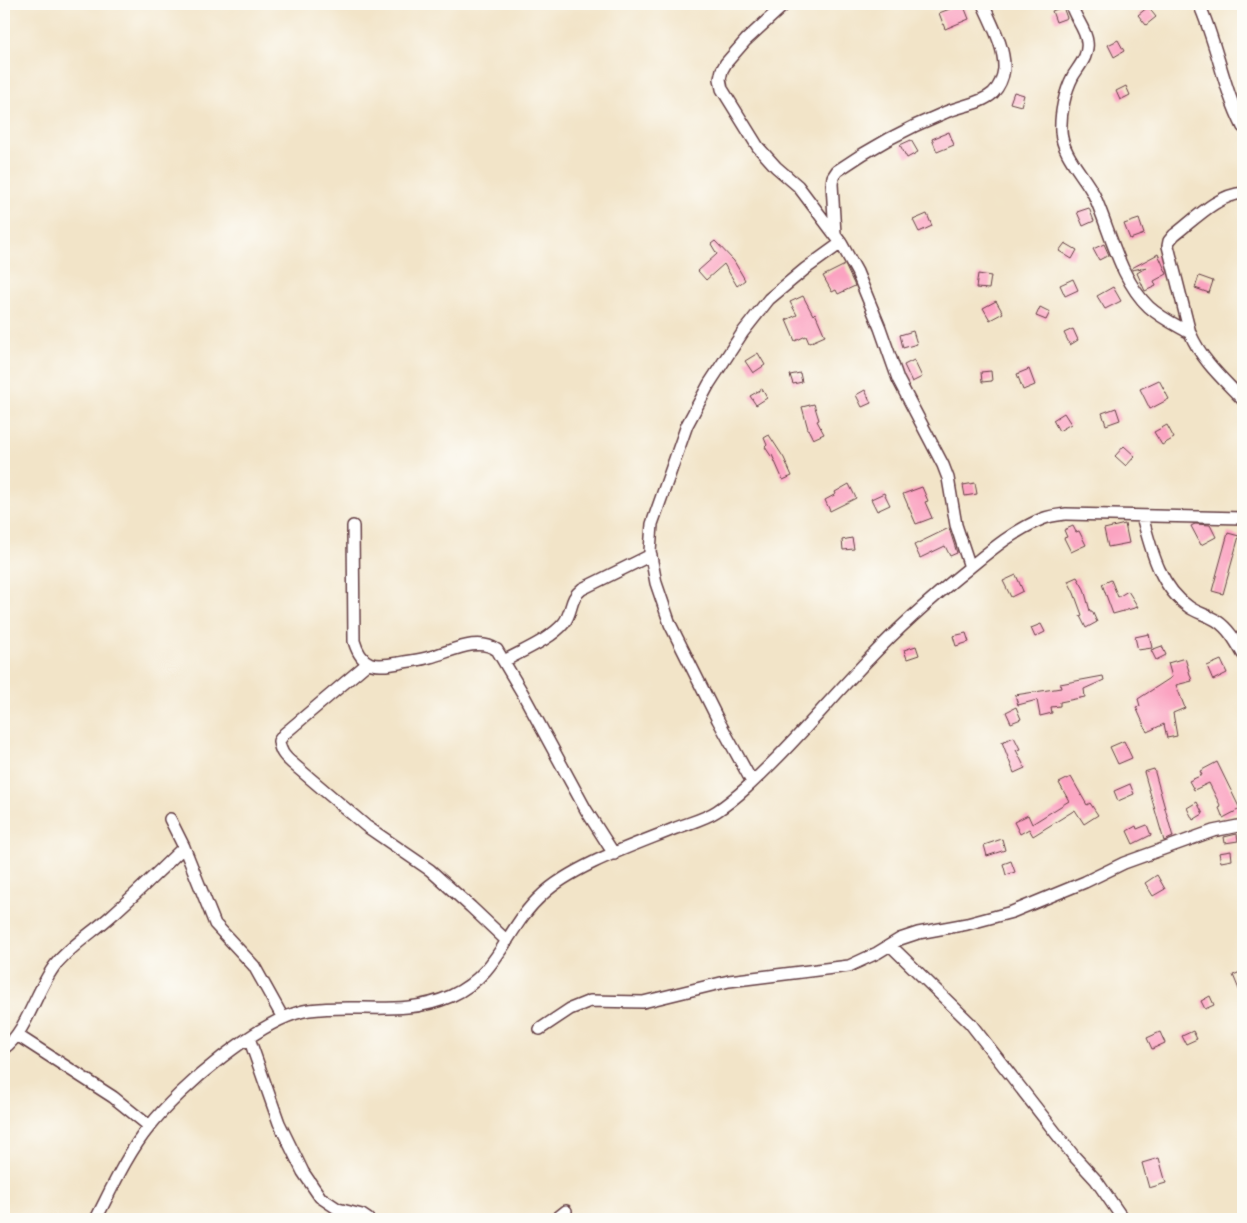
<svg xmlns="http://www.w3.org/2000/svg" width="1247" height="1223" viewBox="0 0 1247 1223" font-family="'Indie Flower',sans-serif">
<rect width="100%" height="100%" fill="#fdfcf7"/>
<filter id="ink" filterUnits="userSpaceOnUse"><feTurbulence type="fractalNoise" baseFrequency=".02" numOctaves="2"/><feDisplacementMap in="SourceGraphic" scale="10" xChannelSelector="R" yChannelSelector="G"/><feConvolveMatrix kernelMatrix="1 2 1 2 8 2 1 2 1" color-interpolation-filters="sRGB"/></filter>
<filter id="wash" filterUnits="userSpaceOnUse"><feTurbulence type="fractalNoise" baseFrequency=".0096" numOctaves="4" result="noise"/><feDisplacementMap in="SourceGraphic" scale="20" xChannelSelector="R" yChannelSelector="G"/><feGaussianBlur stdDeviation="1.12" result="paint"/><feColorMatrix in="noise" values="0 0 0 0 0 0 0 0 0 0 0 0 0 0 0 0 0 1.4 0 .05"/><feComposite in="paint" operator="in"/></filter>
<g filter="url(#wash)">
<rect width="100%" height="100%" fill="#f2e4c8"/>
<g id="blocks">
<path fill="#fba3c1" d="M963,4l6,15 -24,10 -6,-16z
M1063,7l4,11 -11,4 -4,-11z
M1148,7l8,10 -10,8 -8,-10z
M1118,40l6,11 -10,6 -6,-12z
M1126,86l4,9 -10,5 -4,-9z
M1014,92l10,3 -3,11 -11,-3z
M949,132l5,13 -17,7 -5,-13z
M911,140l7,12 -11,6 -7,-13z
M1089,208l5,13 -11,5 -6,-14z
M927,214l5,12 -13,6 -6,-12z
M1139,219l5,15 -14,5 -6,-15z
M715,241l19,20 11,19 -8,6 -13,-22 -18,16 -8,-9 19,-17 -6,-10z
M1065,243l12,7 -5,9 -13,-8z
M1104,244l5,11 -10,5 -6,-11z
M1158,254l9,20 -13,7 2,5 -11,5 -8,-18 10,-6 -15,3v-2z
M845,265l10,21 -17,8 -2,-4 -4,2 -9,-16z
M978,274l13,2 -2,13 -13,-1z
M1199,276l14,5 -4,12 -14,-5z
M1073,279l5,11 -13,6 -5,-11z
M1113,287l8,14 -16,8 -8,-13z
M803,296l10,19 2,-2 10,23 -16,7 -3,-7 -11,5 -9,-21 11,-5 -7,-13z
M996,301l7,12 -13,7 -7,-12z
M1040,307l10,5 -4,8 -10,-4z
M1073,329l5,11 -8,5 -6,-12z
M913,331l4,13 -14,4 -3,-13z
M758,353l7,12 -12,8 -8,-12z
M914,360l8,17 -10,5 -8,-17z
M1029,369l6,16 -12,5 -6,-16z
M991,371l1,10 -10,1 -1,-10z
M800,373l2,9 -9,2 -3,-9z
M1159,380l10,19 -19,10 -10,-20z
M762,389l5,9 -11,7 -6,-9z
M865,390l6,13 -9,4 -6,-12z
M814,404l5,16 -2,1 7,13 -11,5 -5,-10 -6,-22z
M1116,408l4,12 -14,5 -4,-12z
M1064,413l7,11 -12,7 -6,-11z
M1167,425l7,13 -12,7 -8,-13z
M769,435l15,23 8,18 -9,4 -11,-25 -1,1 -6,-9 2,-2 -3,-7z
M1124,446l11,10 -9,10 -11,-10z
M975,483l2,11 -12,2 -2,-11z
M849,484l7,14 -26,13 -5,-11 11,-6 -1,-2z
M922,487l6,14 -3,1 7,16 -16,6 -13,-30z
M884,493l6,12 -13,6 -6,-12z
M1125,524l4,19 -21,4 -4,-18z
M1195,524l15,1 6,12 -15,8 -10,-19z
M1073,526l3,6 3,-1 7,14 -15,7 -7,-14 3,-1 -3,-7z
M949,528l8,25 -7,3 -5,-10 -25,12 -6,-13z
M1228,533l11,3 -16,58 -11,-3z
M852,538l2,11 -11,1 -1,-10z
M1016,575l7,16 -12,6 -8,-16z
M1077,577l7,12 6,22h2l5,11 -11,6 -6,-12 2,-1 -8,-22 -6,-12z
M1111,580l7,17 10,-6 10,16 -25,7 -11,-30z
M1041,624l4,8 -10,5 -4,-9z
M966,633l3,9 -13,4 -3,-10z
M1149,634l3,14 -14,2 -3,-13z
M916,646l3,9 -12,4 -3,-9z
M1162,646l4,9 -10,5 -5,-10z
M1185,658l7,23 -16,4 9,23 -12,5 4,23 -10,2 -3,-14 -17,8 -11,-25 4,-1 -2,-7 34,-22 -4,-14z
M1221,660l6,13 -14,7 -6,-14z
M1103,676l1,4 -20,9 1,8 -25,5v4l-9,1 1,6 -12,3 -3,-16 -19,5 -3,-10 46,-7 -1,-4z
M1016,707l5,12 -10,4 -5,-11z
M1014,737l6,12 -4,1 9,18 -11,5 -12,-31z
M1124,741l8,17 -14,6 -8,-17z
M1217,762l23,47 -17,9 -4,-10 2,-1 -12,-24 -15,7 -5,-9 13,-6 -2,-4z
M1154,769l19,68 -9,4 -20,-69z
M1071,777l16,28 3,-2 8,12 -14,9 -9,-14 -42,26 -4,-7 -9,5 -6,-12 14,-7 4,9 37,-23 -10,-18z
M1130,784l4,10 -16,7 -4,-10z
M1197,802l6,12 -10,6 -6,-12z
M1147,825l4,10 -18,9 -6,-13 9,-5 1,3z
M1237,834l1,7 -13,2 -1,-6z
M1002,839l3,11 -18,6 -3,-11z
M1231,851l1,9 -11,2 -2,-9z
M1011,861l4,11 -9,3 -3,-11z
M1157,875l8,14 -12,7 -8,-13z
M1243,971v28l-10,-24z
M1210,996l4,9 -9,4 -4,-8z
M1193,1031l4,8 -11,5 -4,-8z
M1160,1032l5,11 -13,6 -5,-11z
M1159,1158l7,25 -17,5 -7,-25z"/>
</g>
</g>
<g filter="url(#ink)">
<use href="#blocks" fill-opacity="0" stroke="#633d43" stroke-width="1"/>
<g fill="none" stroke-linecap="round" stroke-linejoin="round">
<g stroke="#633d43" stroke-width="14">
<path id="minor" d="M785,4l-39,36 -20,23 -4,7 -2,9 2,10 36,58 18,20 22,19 43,57 16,29 23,56 18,51 45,86 5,13 8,47 14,42
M1071,4c3,13 15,25 16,38 2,13 -7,23 -14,34 -8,15 -13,38 -12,55 1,24 23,44 33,64 16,35 26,85 55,112 12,11 27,18 41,26
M1199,4c18,40 24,84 44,123
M1243,193c-26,2 -49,27 -69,42l-5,6 -1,5 22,87c12,28 33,46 53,67
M835,234l-3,-50 1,-7 4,-6c33,-23 70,-43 107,-58 15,-7 37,-9 49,-20 6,-6 10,-16 11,-24 1,-22 -13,-46 -21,-65
M1142,516c9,33 17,70 47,91 8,6 19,8 28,14 12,8 19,21 26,33
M353,526l1,115c8,27 21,26 45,22 10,-2 21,-3 31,-6 20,-5 48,-21 67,-7l26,44 63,116 28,44
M504,661c18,-10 47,-22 60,-38 9,-12 5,-24 18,-34l69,-34
M368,663l-84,71 -5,7c1,10 5,15 13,22l74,63 64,44 41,37 36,34
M752,782l-34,-62 -48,-96 -14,-41 -6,-32 2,-27 35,-99 22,-41 34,-52 26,-33 36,-30 36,-26
M170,819l14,28 31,77 39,42 29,52
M890,945l80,78 103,132 23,25 27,39
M540,1029l30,-20 20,-8 53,1 86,-21 120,-15 28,-13 23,-14 18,-6 49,-9 45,-12 73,-30 39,-19 89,-32 30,-6
M17,1035l96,62 36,29
M249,1038l30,85 24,49 17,25 18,12 24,6 6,4
M4,1048c23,-16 33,-61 52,-84 16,-19 37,-32 55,-48 25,-22 49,-46 73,-69
M96,1219c16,-31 31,-65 53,-92 29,-38 113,-110 160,-117 49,-7 95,7 142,-14 50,-23 54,-68 91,-101 30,-29 95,-51 134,-67 13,-5 29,-9 41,-17 21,-14 38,-31 56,-49 33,-33 62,-68 94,-101 32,-34 66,-64 102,-93 22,-18 46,-38 73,-49 7,-3 16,-4 24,-5l177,4
M556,1219l10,-8"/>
</g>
<use href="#minor" stroke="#fff" stroke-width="11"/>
</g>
</g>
<rect width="1247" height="1223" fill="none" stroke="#fdfcf7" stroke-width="20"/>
</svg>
